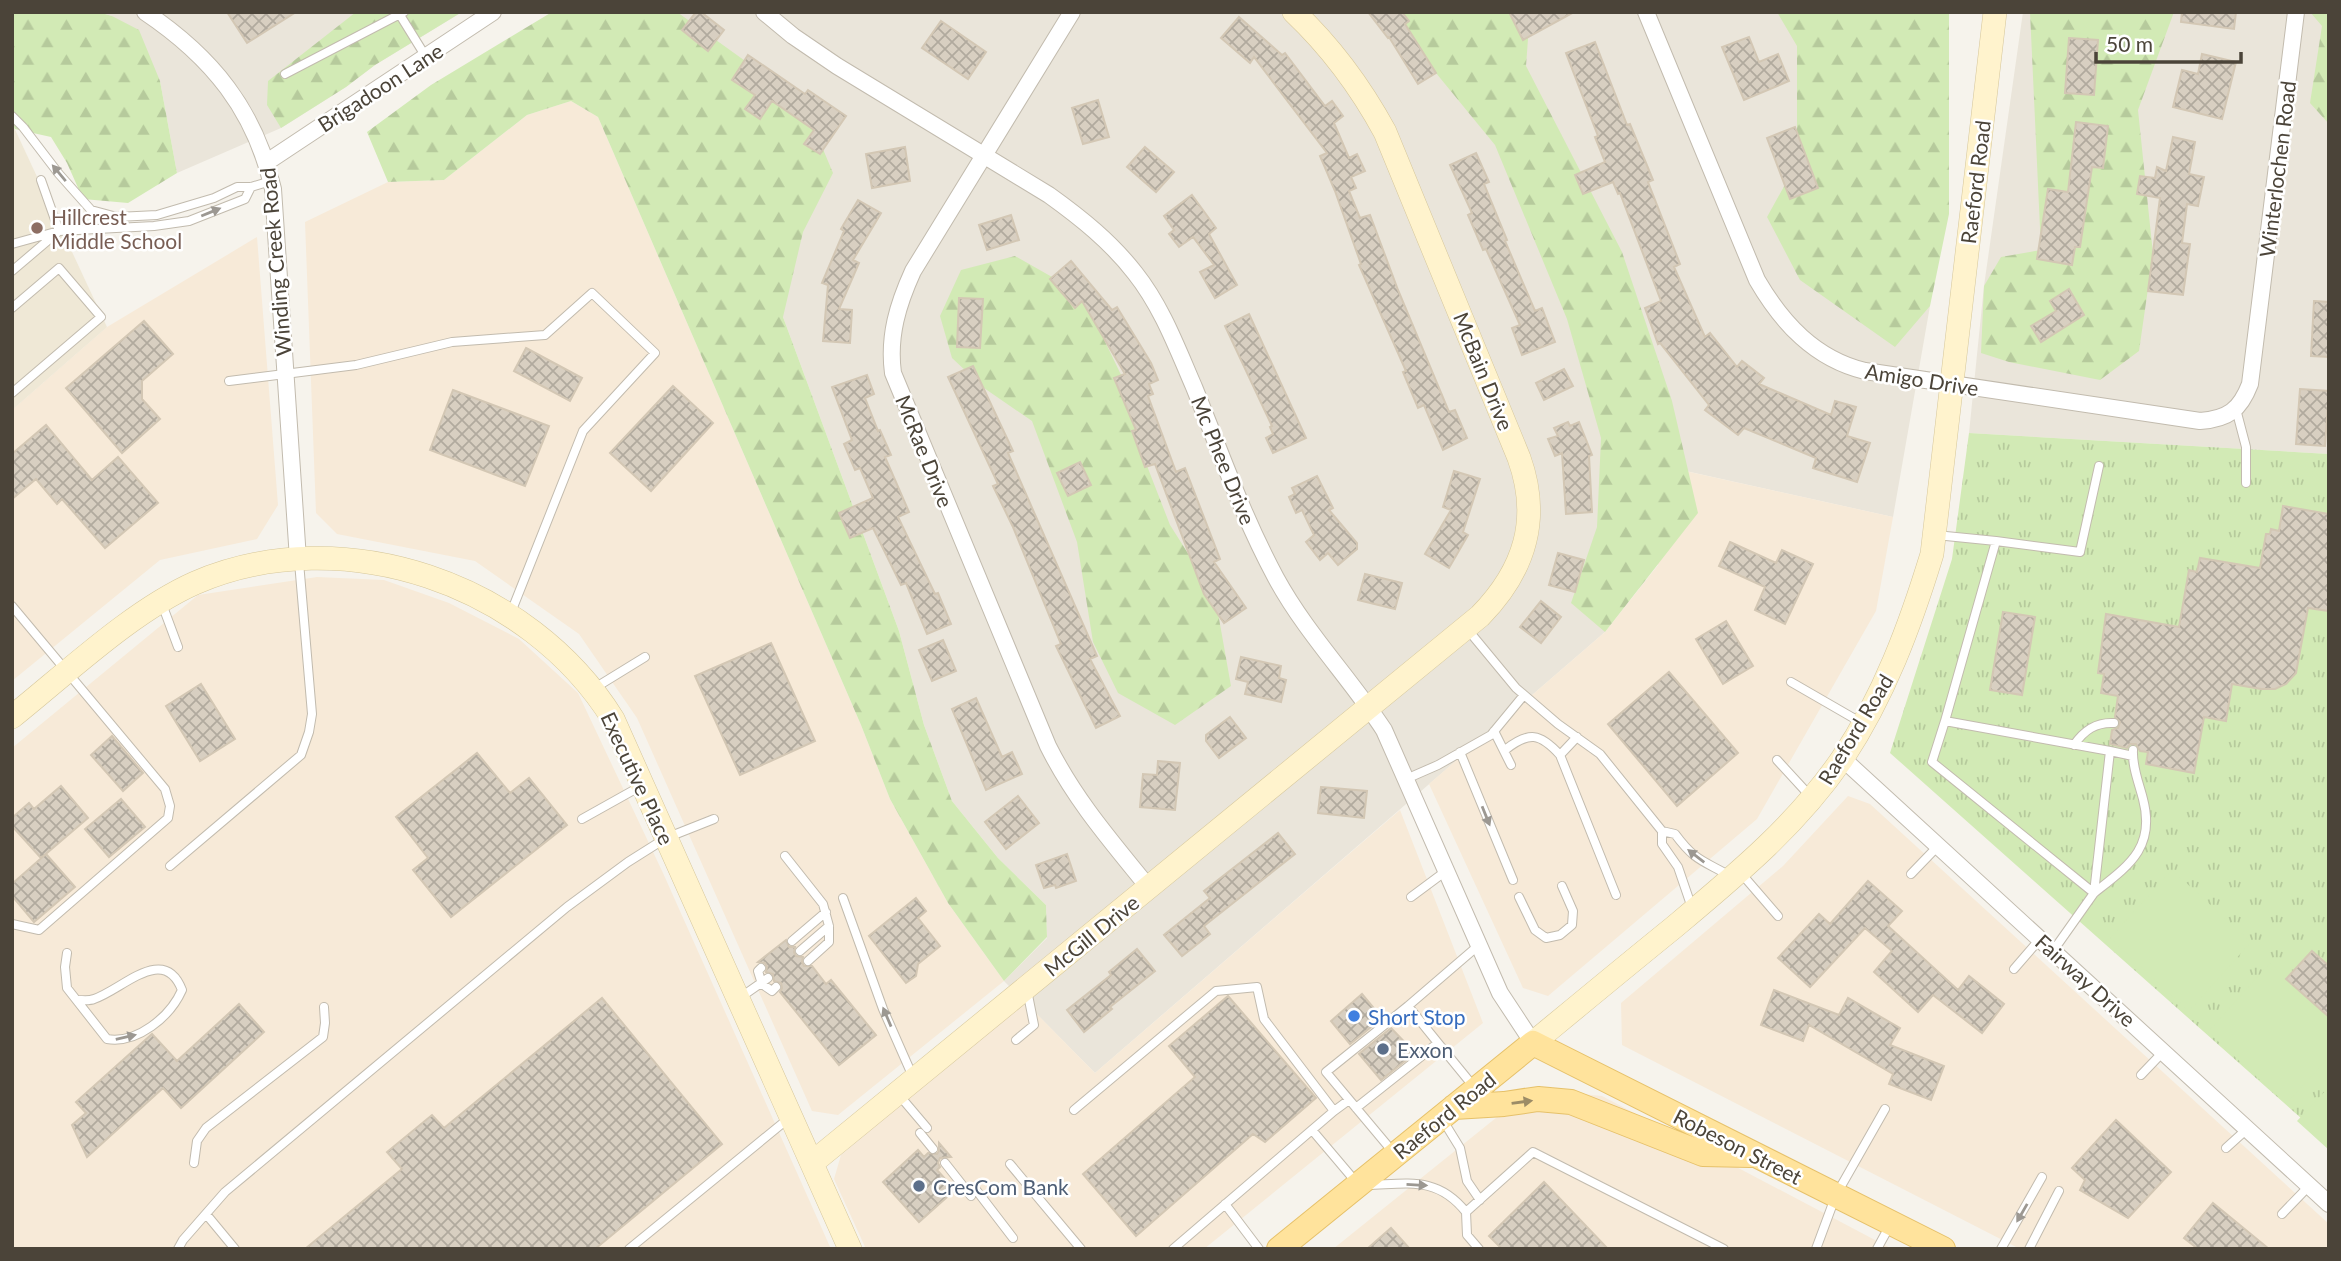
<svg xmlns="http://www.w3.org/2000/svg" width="2341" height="1261" viewBox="0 0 2341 1261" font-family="Lato,sans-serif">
<defs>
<pattern id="grass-tufts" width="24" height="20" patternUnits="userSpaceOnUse" patternTransform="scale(1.75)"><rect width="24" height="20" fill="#d2eab5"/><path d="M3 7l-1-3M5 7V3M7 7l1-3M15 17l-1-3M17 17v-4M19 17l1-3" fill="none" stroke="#b6ca9c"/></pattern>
<pattern id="forest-firs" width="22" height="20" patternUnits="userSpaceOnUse" patternTransform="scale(1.75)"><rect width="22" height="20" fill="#d2eab5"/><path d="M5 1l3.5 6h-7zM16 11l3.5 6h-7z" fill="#b6ca9c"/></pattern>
<pattern id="building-cross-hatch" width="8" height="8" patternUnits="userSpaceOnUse" patternTransform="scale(1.75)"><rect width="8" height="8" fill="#d8cfc1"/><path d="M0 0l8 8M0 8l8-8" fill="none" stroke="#b1aa9e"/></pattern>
</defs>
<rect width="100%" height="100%" fill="#f6f3ec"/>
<path fill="#eae5da" d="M98,12h364l-87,53 -29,22 -65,41 -104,45 -17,-92 -48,-65z
M602,12h1196l132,294 -37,211 -270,-60 -18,175 -510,441 -91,-92 43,-43 -1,-33 -48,-47 -46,-57 -28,-76 -25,-94 -116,-314z
M2023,12h306v442l-360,-21 15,-147z"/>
<path fill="#f7ead8" d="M571,101l27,16 263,608 29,74 58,104 56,78 -166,134 -26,-4 -175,-393 -58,-84 -104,-73 -138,-27 -21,-21 -11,-291 83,-40 56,-2 83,-65z
M257,237l21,268 -21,34 -97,21 -148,121v-271l95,-83z
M1622,457l271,60 -17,94 -119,208 -209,177 -25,-8 -94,-204 176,-152 53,-67z
M317,577l67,3 65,23 70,36 59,54 85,180 168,376h-819v-501l186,-153z
M1848,796l22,8 459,420v25h-309l-398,-204 -1,-42 162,-137z
M1400,810l83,213 -279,226h-338l-32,-70 7,-24 183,-154 71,72z
M1532,1089l70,7 290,153h-559z"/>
<path fill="#efe8d6" d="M12,123l95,204 -95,83z"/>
<path fill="url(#grass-tufts)" d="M1969,433l360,21v689l-439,-390 62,-194z"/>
<path fill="url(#forest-firs)" d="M12,12h86l14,4 27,14 21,51 17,92 -49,30 -45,-4 -16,-36 -16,-26 -36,-8 -3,-6z
M356,12h106l-87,53 -29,22 -65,41 -14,-23 1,-24z
M552,12h125l71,51 64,60 21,50 -30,59 -20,85 116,314 25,94 28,76 46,57 48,47 1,32 -43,44 -56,-78 -58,-104 -29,-74 -263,-608 -27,-16 -44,14 -83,65 -56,2 -21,-50 64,-47z
M1386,12h144l-4,54 96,186 50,149 26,112 -93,119 -34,-29 26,-76 4,-89 -34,-119 -72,-174z
M1777,12h172v202l-19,92 -35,41 -95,-67 -33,-63 30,-54v-117z
M2030,12h144l-36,98 15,144 -14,97 -39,29 -91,-18 -28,-9 3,-67 17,-29 40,-7z
M2310,12h19v112l-19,-21 12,-77z
M1015,256l67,38 43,89 17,70 28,72 45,71 16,90 -56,39 -57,-32 -25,-51 -16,-100 -45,-121 -48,-33 -32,-30 -12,-42 21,-46z"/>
<path fill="#d2eab5" d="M2172,870l79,72 -62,69 -79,-73z
M2270,963l59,54v40l-43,47 -78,-72z
M2329,1087v63l-32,-29z"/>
<path fill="url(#building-cross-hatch)" stroke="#d3c7b4" stroke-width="2" d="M227,12h69l-49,31z
M696,12h5l23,18 -16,21 -26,-21z
M1368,12h34l7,9 -4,3 31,49 -18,11 -29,-47 -1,1z
M1509,12h65l-51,28z
M2182,12h54l-2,17 -53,-7z
M1239,17l43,38 3,-2 40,53 7,-5 11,15 -9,7 15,35 8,-4 8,17 -14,6 5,11 -7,3 11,27 10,-3 28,75 51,122 6,-2 12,28 -24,12 -19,-45 -6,3 -15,-36 3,-1 -47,-106 2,-1 -26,-73 -15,-35 7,-3 -73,-96 -4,6 -29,-25z
M941,21l45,31 -18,27 -46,-31z
M1749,37l10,25 19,-8 11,27 -45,19 -22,-53z
M2069,38l29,2 -4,55 -29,-2z
M1595,42l32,83 3,-1 23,56 -5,2 32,82 -6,3 31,70 5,-4 27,34 5,-6 22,17 -5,6 72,31 4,-14 21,6 -9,29 23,7 -13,39 -44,-14 3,-10 -72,-30 -6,7 -33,-25 4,-5 -49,-62 -2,1 -13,-36 16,-7 -41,-108 -2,1 -5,-12 -30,12 -8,-19 30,-13 -10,-25 3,-1 -32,-83z
M2202,54l34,8 -14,57 -49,-12 9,-37 16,4z
M748,55l57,39 3,-4 38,26 -26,38 -16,-10 10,-14 -42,-29 -12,18 -15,-10 10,-14 -23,-15z
M1098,100l11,37 -26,7 -11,-36z
M2076,122l32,4 -5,42 -11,-1 -12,80h-5l-3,18 -35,-6 11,-70 20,3z
M1795,127l23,61 -28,11 -23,-61z
M2173,137l22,5 -6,32 15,3 -6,29 -11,-2 -5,39 8,1 -7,51 -35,-4 12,-93 -23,-4 3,-18 15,2 2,-11 9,4z
M905,147l5,34 -38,7 -6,-34z
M1145,147l29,25 -18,20 -29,-25z
M1476,153l13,29 -5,2 23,56 -2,1 30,70 7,-3 13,34 -33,13 -10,-27 8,-3 -34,-76 -3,1 -15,-35 4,-2 -22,-48z
M1192,195l24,33 -7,6 28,51 -22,13 -15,-26 14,-7 -21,-28 -14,10 -10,-13 5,-4 -10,-14z
M858,200l23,13 -28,47 6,3 -20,46 13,1 -2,33 -27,-2 5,-56 -6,-2 22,-52 -3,-2z
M1011,215l8,25 -32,10 -8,-25z
M1071,261l41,49 5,-3 34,56 7,17 -9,4 4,10 -5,2 28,76 9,-4 35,91 -6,3 32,46 -22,15 -20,-29 -49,-130 -10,3 -13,-36 4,-1 -22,-52 11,-4 -43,-73 -7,7 -25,-29z
M2069,289l15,26 -43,27 -10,-16 25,-15 -6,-10z
M959,298l24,1 -3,49 -23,-1z
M2314,301l15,1v55l-18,-1z
M1249,314l57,124 -33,15 -7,-15 7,-4 -3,-7 2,-1 -47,-100z
M144,321l29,33 -31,27v18l18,20 -38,34 -56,-65z
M526,348l56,30 -12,23 -56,-30z
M973,366l40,85 -5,2 89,203 -7,3 30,57 -24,12 -40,-82 5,-2 -48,-117 -20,-41 5,-2 -50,-107z
M1564,369l9,17 -29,14 -8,-17z
M867,375l7,19 -9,4 13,33 2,-1 11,25 -6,2 24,55 -11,5 37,77 3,-1 13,31 -24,10 -21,-51 -5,2 -28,-57 -23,10 -11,-25 34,-15 -13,-30 -5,2 -11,-26 8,-4 -20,-53z
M673,386l40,37 -62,68 -41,-38z
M2300,389l29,2 -4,55 -29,-2z
M453,390l96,36 -24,60 -95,-36z
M1568,422l2,4 9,-4 13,33 -3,1 3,56 -26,2 -4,-61 -7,3 -7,-17 10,-3 -4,-8z
M46,425l46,55 26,-23 40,46 -53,45 -43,-49 -5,5 -21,-25 -24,20v-45z
M1080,462l11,23 -23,11 -11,-23z
M1454,471l26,8 -17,53 5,3 -19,33 -24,-14 26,-44 -8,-3z
M1317,476l16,32 -4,2 28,33v6l-19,16 -10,-12 -8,7 -14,-18 8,-7 -12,-25 -6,3 -7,-16 6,-3 -3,-6z
M2283,506l46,8v97l-21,-3 -12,65 -10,11 -11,5h-14l-29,-5 -6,37 -22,-4 -10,56 -48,-9 2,-12 -8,-1 -4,-7h-6l-3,4 -17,-4 2,-14 6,-2 2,-6 -5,-5 3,-21 -17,-3 3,-19 -6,-1 8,-59 73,13 10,-57 8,2 3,-14 60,10 6,-34h4l1,-5 8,2z
M1730,542l46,21 6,-13 31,14 -28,60 -30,-14 10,-23 -46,-21z
M1558,553l26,7 -9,32 -26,-7z
M1365,574l37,9 -7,26 -37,-9z
M1541,601l20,16 -20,26 -21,-16z
M2003,612l32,5 -13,78 -32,-5z
M1726,621l27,45 -30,18 -27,-45z
M943,640l13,31 -24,10 -13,-31z
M771,643l44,98 -75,34 -45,-99z
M1241,657l40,9 -2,12 7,2 -5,22 -36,-8 3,-12 -12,-3z
M1669,672l69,81 -61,53 -69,-82z
M201,684l34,55 -35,22 -34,-55z
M976,698l26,59 10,-5 10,22 -36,16 -34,-81z
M1230,717l16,21 -27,20 -13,-17v-6z
M112,736l31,37 -20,18 -32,-36z
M477,753l33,40 19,-15 38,47 -116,92 -38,-47 15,-12 -32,-41z
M1158,761l22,2 -5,47 -35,-3 3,-33 14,1z
M61,786l27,32 -47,40 -29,-32v-8l17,-15 5,6z
M1321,787l46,4 -3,27 -46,-5z
M1018,796l21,27 -33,26 -21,-27z
M121,799l24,28 -36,30 -24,-28z
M1278,833l17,21 -91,72 6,8 -28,22 -18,-21 46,-37 -6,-7z
M46,854l29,33 -41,35 -22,-26v-12z
M1067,854l9,27 -20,7 -1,-3 -11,3 -8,-23z
M1868,881l34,30 -14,15 70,64 11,-14 35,28 -22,29 -49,-38 -15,17 -44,-40 18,-21 -27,-23 -55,59 -32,-29 41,-44 11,10z
M916,898l10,13 -8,7 22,28 -22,18 -2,12 -10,7 -37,-47z
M786,940l3,7h6l-1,5 2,4 7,1 -1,5 2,4h8l14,18 5,-4 45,55 -37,30 -59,-73 2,-4 -1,-5 -7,-2 -1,-7 -7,-2 1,-5 -2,-4 -7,-1z
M1137,949l18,22 -45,36 2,2 -28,23 -17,-22 44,-35 -2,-3z
M2312,951l17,15v51l-43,-38z
M1774,990l65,25 9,-17 52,30 -10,17 54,21 -13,34 -42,-16 4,-10 -84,-49 -6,16 -42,-16z
M1362,994l20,24 -32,26 -19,-23z
M1228,996l88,102 -51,44 -12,-8 -117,102 -53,-62 112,-97 -26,-31z
M602,998l120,146 -127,105h-290l97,-80 -15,-17 45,-37 12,13z
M239,1004l25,28 -83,76 -18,-20 -76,69 -15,-32 14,-12 -10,-11 76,-68 25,27z
M1391,1028l24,25 -34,27 -22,-26z
M2116,1120l55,52 -43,46 -48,-28 5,-10 -13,-12z
M939,1143l12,14 -11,1 -2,5 2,4 -3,3 18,20 -36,32 -36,-40 35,-32 6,7 4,-4 9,1 2,-3z
M1544,1182l64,67h-106l-13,-13z
M2213,1203l56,46h-71l-14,-11z
M1391,1228l19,21h-43z"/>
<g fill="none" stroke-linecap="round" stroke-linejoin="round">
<g stroke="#c2bbae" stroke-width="10">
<path id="lane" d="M400,15l26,42
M285,74l119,-62
M12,116l11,11 36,47 32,36 26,7 40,-2 57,-17 23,-11h14l20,-6
M12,244l47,-13 -18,-51
M12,271l47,-40 95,-5 35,-5 56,-22 6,-12
M12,308l47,-40 42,49 -89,76
M229,381l127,-16 96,-23 93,-7 47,-42 63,60 -72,78 -73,184
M2236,409l10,38v36
M1936,535l60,6 -51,180 165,30 -16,142 -41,58
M1996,541l84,11 19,-86
M162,604l16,43
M12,606l153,183 5,17 -2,12 -129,112 -27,-6
M1468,630l48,58 42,36 42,30 62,77v13l16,23 14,41
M1791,682l71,41
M593,689l52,-32
M1945,721l-13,41 162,131c34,-27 62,-45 49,-94 -4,-16 -11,-32 -10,-49
M1494,731l17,34
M2074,745c10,-15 22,-23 40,-22
M1505,750c24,-19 35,-17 55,5l56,140
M2110,751l23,5
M1460,752l53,128
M1560,755l17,-18
M1777,760l34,37
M1406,779l32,-14 53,-30 33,-40
M582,819l59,-33
M1662,831l13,3c20,27 27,26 55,42
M785,856l38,48 6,22v16l-21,19
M170,866l131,-111 8,-23 3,-18 -13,-152
M1740,872l38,44
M1911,874l27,-28
M1411,897l35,-26
M1519,897l16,33 11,8 14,-3 12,-10 1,-14 -11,-25
M843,898l40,111 30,68
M792,941l34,-29
M800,951l29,-25
M67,953l-2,14 2,21 40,51c30,5 63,-22 75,-49 -18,-47 -60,0 -88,9 -5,2 -11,1 -16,1
M761,968l-3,3 4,13 10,7 4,-4
M2014,969l26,-30
M741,997l27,-19
M1408,1006l71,-61
M1016,1040l18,-15 -7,-35
M1438,1043l36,44
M2141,1075l22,-23
M899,1095l28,33
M1356,1108l82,-65 -30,-37 -82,66 67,80
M1074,1110l142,-119 41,-4 7,32 70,92 -161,138
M1334,1111l15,-11
M1444,1122l16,26 7,33 13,19
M1312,1130l44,52
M920,1133l13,16
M2226,1148l21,-19
M194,1163l3,-22 9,-13 117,-91 2,-14 -1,-16
M945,1163l26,33
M1010,1164l71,85
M1367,1185c42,-1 70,-9 99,27
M977,1191l36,47
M1225,1204l34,45
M206,1214l29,35
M2282,1214l27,-28
M178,1249l5,-9 42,-48 342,-285 61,-45 38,-24 48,-19
M629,1249l160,-131
M1479,1249l-12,-14 -1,-23 67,-60 191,97
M1816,1249l20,-54 49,-86
M1877,1249l12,-22
M2001,1249l41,-72
M2029,1249l30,-58"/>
</g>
<g stroke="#c2bbae" stroke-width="18">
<path id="street" d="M145,12c67,45 110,98 128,177l25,370
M764,12l29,24 44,30 212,129c32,23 62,47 86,78 27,34 42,75 59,114 26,64 49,130 82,191 30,55 74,100 108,152l116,263 33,50
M1072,12l-159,259c-15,33 -25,65 -20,102l155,373c27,54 63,95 101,142
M1646,12l111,268c25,43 58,79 108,91l335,50c28,-2 40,-11 50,-37l46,-372
M267,162l226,-150
M1842,758l487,446"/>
</g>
<g stroke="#d6c79b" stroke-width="24">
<path id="secondary" d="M12,717c55,-44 120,-106 183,-134 148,-64 334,1 418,136l237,530
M1533,1043c46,-38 93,-77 140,-115 62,-52 123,-102 169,-169 42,-63 68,-133 90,-205l63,-542
M812,1163l668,-547c45,-46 61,-97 39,-158l-134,-326c-25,-46 -53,-84 -91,-120"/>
</g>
<g stroke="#e6c16a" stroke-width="26">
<path id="primary" d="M1454,1107l50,-3 34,-5 33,3 132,52 47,1
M1279,1249l254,-206 410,206"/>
</g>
<use href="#lane" stroke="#fff" stroke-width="8"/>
<use href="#street" stroke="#fff" stroke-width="16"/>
<use href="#secondary" stroke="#fff3cd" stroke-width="23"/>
<use href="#primary" stroke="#ffe39c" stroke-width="24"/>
</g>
<defs><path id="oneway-solid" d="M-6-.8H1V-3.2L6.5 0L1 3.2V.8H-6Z" transform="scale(1.75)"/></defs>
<g fill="#9c9892">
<use href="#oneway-solid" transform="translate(59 173) rotate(-130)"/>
<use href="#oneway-solid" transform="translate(211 212) rotate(-22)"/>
<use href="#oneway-solid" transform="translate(1486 816) rotate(68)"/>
<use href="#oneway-solid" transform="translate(1696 856) rotate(-142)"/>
<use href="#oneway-solid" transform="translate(887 1017) rotate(-113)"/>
<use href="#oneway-solid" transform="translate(126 1037) rotate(-13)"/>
<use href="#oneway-solid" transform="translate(1417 1185) rotate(3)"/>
<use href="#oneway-solid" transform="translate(2022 1213) rotate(120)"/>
</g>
<use fill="#9c8c66" href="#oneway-solid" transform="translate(1522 1102) rotate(-8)"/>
<circle fill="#8d6e63" stroke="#fff" stroke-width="2.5" cx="37" cy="228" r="7"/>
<circle fill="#3f7fe0" stroke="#fff" stroke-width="2.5" cx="1354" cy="1016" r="7"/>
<g fill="#5c6f8a" stroke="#fff" stroke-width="2.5">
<circle cx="1383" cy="1049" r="7"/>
<circle cx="919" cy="1186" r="7"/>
</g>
<g text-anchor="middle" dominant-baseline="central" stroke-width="5" stroke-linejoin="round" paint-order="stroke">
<g font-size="21" fill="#4b4439" stroke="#fff">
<text transform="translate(380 87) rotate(-33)">Brigadoon Lane</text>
<text transform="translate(2277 169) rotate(-83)">Winterlochen Road</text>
<text transform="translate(1975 182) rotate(-83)">Raeford Road</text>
<text transform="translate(275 262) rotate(-95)">Winding Creek Road</text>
<text transform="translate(1484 371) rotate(68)">McBain Drive</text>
<text transform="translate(1922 379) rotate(9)">Amigo Drive</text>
<text transform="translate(925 451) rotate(68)">McRae Drive</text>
<text transform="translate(1224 460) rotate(68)">Mc Phee Drive</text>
<text transform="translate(1855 729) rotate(-59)">Raeford Road</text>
<text transform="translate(638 778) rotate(65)">Executive Place</text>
<text transform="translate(1091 935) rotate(-39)">McGill Drive</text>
<text transform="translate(2086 980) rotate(42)">Fairway Drive</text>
<text transform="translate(1444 1115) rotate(-39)">Raeford Road</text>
<text transform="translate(1738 1146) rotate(27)">Robeson Street</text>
</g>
<g font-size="21" fill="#785e54" stroke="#fff" text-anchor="start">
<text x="51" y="216">Hillcrest<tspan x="51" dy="24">Middle School</tspan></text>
</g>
<g font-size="21" fill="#366cbe" stroke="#fff" text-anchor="start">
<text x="1368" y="1016">Short Stop</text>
</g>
<g font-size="21" fill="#4e5e75" stroke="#fff" text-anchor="start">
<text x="1397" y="1049">Exxon</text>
<text x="933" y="1186">CresCom Bank</text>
</g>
</g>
<rect width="2341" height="1261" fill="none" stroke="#4b4439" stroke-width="28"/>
<path d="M2096 52v10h145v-10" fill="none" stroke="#4b4439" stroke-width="3.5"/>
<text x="2106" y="52" font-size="21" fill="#4b4439" stroke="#ffffff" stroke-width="5" paint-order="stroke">50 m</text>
</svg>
